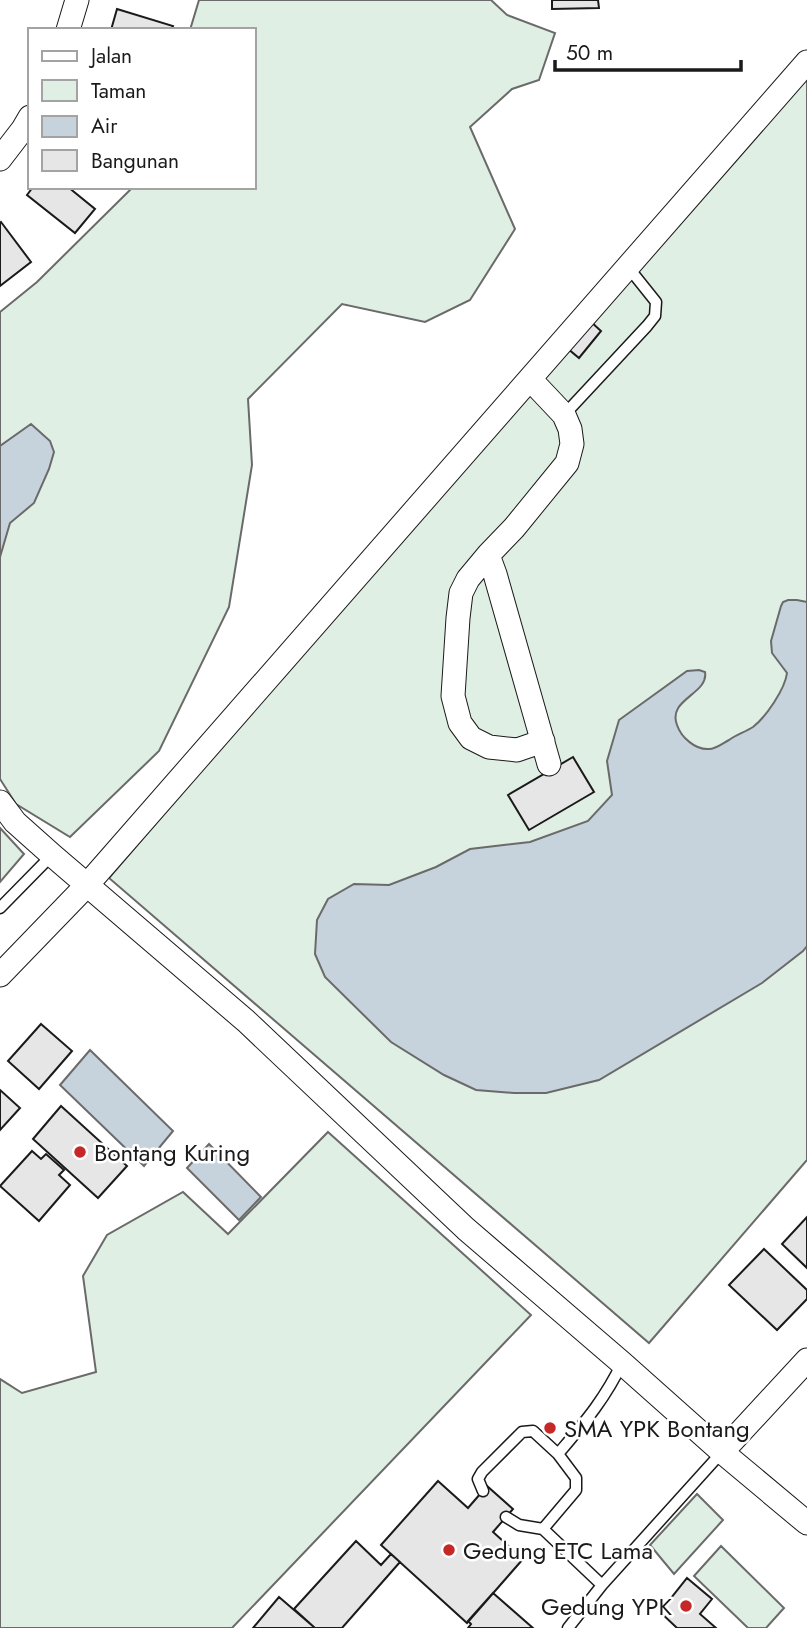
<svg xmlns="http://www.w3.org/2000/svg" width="807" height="1628" viewBox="0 0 807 1628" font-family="Jost,sans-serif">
<rect width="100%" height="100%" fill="#fff"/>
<path fill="#e0efe3" stroke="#6a6a6a" stroke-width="2" d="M199,0h292l16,15 48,18 -16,47 -27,9 -42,38 45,102 -45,71 -45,22 -83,-18 -94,95 4,66 -23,142 -70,144 -89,86 -54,-33 -16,-25v-467l37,-30 96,-95h121v-157h-64z
M807,61v1099l-158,183 -540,-465z
M0,828l24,26 -24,28z
M328,1132l203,183 -299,313h-232v-249l22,14 74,-21 -13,-96 24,-41 76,-43 45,42z
M697,1494l26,26 -49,54 -24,-29z
M721,1546l63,62 -18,20h-18l-54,-52z"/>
<path fill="#c6d2dc" stroke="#6a6a6a" stroke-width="2" d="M31,424l19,17 4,11 -5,17 -15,34 -24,20 -10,34v-111z
M788,600h9l10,2v344l-4,5 -41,32 -163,97 -53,13h-32l-38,-3 -32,-15 -53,-33 -66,-65 -10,-23 2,-34 11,-21 26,-15 35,1 47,-18 34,-18 60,-7 58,-21 24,-26 -5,-34 12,-41 68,-49 12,-1 6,2c4,22 -38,27 -28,53 4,12 18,25 32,24 7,0 14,-6 20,-9 7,-5 16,-8 24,-13 13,-10 32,-38 34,-54l-15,-20 -1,-12 10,-35 2,-4z
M90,1050l83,81 -29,35 -84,-81z
M209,1144l52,53 -22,23 -52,-52z"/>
<path fill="#e6e6e6" stroke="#1a1a1a" stroke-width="2" d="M552,0h46l1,8 -47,1z
M117,9l56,17 -2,4h-60z
M33,187h35l27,22 -20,24 -48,-38z
M1,222l30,40 -31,24v-63z
M589,320l12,11 -22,27 -12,-10z
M573,757l21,35 -65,38 -21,-35z
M41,1024l31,27 -33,38 -31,-28z
M0,1090l20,18 -20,22z
M61,1106l66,60 -29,32 -65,-59z
M32,1151l9,8 5,-5 18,16 -5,5 11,10 -31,36 -39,-35z
M807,1217v51l-25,-24z
M764,1249l43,41v9l-30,31 -48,-45z
M438,1481l30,27 19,-22 26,23 -20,23 30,27 -56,64 -86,-78z
M356,1541l25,24 10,-11 9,8 -58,66h-27l-21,-19z
M687,1578l25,21 -12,15 16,14h-39l-17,-16z
M493,1593l40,35h-65l3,-4 -3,-3z
M279,1597l36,31h-62z"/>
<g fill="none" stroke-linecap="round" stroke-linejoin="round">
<g stroke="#1a1a1a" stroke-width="13">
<path id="service" d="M564,415l83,-89 8,-10 1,-14 -28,-35
M0,908l52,-53
M558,1454c26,-31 47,-55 64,-91
M483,1491l-5,-12 4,-7 40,-40 11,-1 25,23 18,24v12l-33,39 -24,-4 -13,-8
M543,1529l59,56
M568,1628l34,-43 120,-133"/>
</g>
<g stroke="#1a1a1a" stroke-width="25">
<path id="minor" d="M68,30l9,-30
M0,159l23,-30 7,-12
M530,379l34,36 6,14 2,15 -5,19 -53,65 -26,27 7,19 54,190
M488,555l-20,24 -7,14 -3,25 -5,78 7,27 11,15 18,9 28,3 26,-9
M0,802l15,20 37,33 194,166 220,208 156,134 100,89 85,71
M0,975l87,-90 720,-823
M722,1452l85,-92"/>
</g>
<use href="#service" stroke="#fff" stroke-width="10"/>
<use href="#minor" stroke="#fff" stroke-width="23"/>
</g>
<g fill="#c62828" stroke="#fff" stroke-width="2.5">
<circle cx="80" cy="1152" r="7"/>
<circle cx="550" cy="1428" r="7"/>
<circle cx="449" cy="1550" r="7"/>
<circle cx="686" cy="1606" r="7"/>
</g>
<g text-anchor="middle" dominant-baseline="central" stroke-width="5" stroke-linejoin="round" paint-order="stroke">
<g font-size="24" fill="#1a1a1a" stroke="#fff" text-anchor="start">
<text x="94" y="1152">Bontang Kuring</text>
<text x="564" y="1428">SMA YPK Bontang</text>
<text x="463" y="1550">Gedung ETC Lama</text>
<text x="672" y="1606" text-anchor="end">Gedung YPK</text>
</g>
</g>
<rect x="28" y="28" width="228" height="161" fill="#ffffff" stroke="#a3a3a3" stroke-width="2"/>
<rect x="42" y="51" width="35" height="10" fill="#ffffff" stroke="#a3a3a3" stroke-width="2"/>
<text x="91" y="63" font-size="21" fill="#1a1a1a">Jalan</text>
<rect x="42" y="80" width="35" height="21" fill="#e0efe3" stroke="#a3a3a3" stroke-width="2"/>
<text x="91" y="98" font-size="21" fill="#1a1a1a">Taman</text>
<rect x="42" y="116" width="35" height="21" fill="#c6d2dc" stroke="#a3a3a3" stroke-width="2"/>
<text x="91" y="133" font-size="21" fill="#1a1a1a">Air</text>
<rect x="42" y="150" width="35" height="21" fill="#e6e6e6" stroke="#a3a3a3" stroke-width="2"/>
<text x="91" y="168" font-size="21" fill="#1a1a1a">Bangunan</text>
<path d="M555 60v10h186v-10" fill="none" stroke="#1a1a1a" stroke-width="3.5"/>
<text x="566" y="60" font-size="21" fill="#1a1a1a" stroke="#ffffff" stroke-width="5" paint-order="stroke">50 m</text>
</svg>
